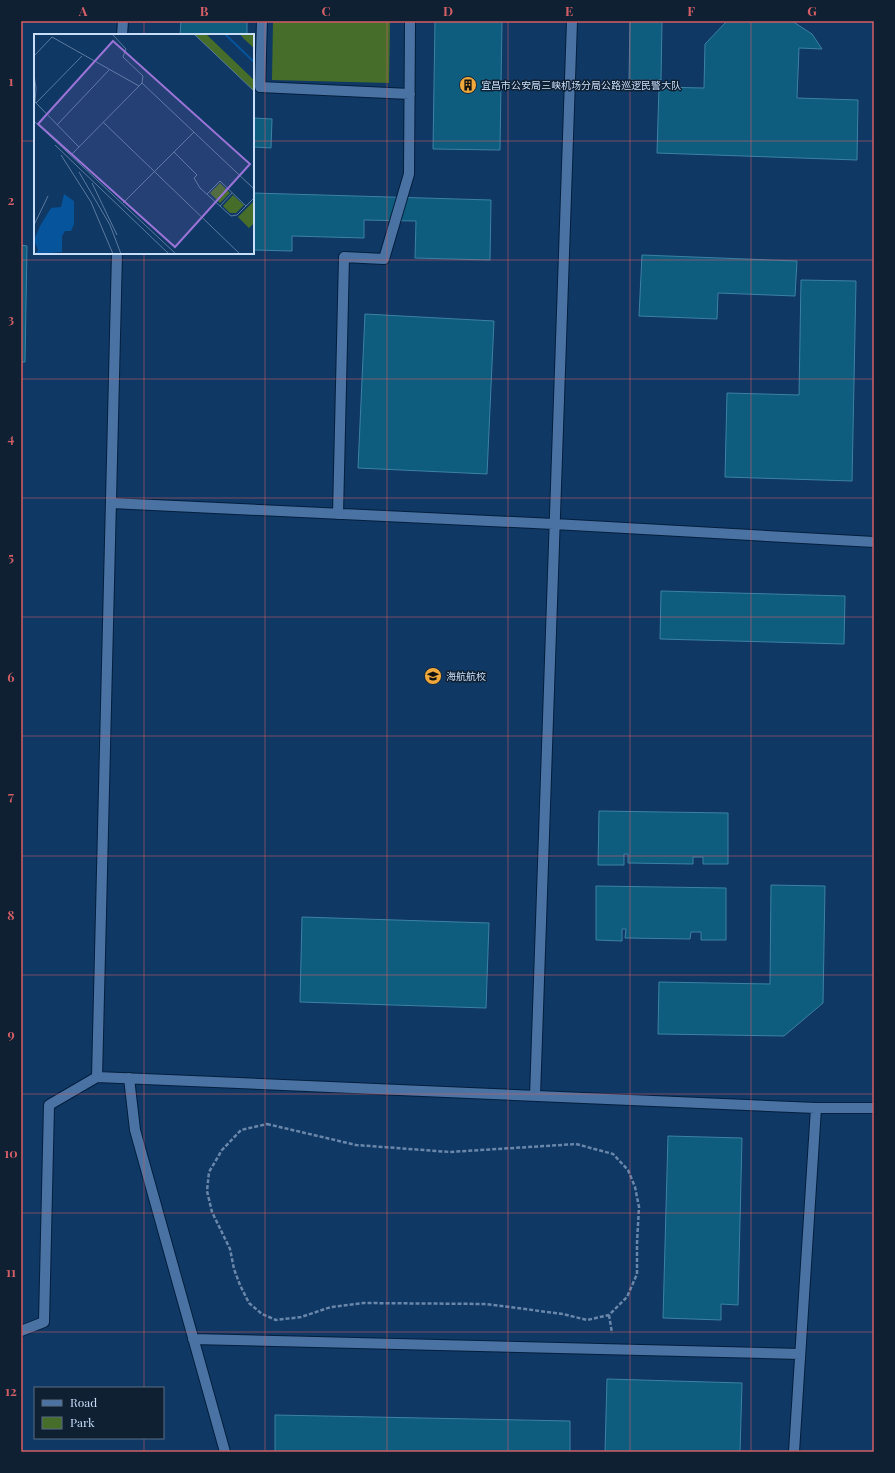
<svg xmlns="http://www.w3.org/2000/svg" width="895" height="1473" viewBox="0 0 895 1473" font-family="'Playfair Display','Noto Sans SC',serif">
<rect width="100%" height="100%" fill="#103864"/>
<path fill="#476d2a" d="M273,21h117l-1,62 -117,-3z"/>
<path fill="#0e5d7f" stroke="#3c81a5" d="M181,21h66v14h-67z
M435,21h67l-2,129 -67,-1z
M630,21h32l-1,59h-32z
M727,21h65l20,13 10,15 -23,-1 -2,50 61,2 -1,60 -200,-7 2,-66 45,1 1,-44z
M253,118l19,1 -1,29 -18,-1z
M253,193l238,7 -1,60 -75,-2 1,-37 -52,-1v18l-72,-2v15l-39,-1z
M21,245l6,1 -2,116h-4z
M642,255l155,6 -2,35 -77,-3 -1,26 -78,-3z
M801,280l55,1 -4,200 -127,-4 2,-84 72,2z
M365,314l129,7 -7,153 -129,-6z
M661,591l184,5 -1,48 -184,-5z
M599,811l129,2v51h-25v-7h-10v7l-65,-1v-9h-4v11h-26z
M771,885l54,1 -2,117 -39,33 -126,-2 1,-52 111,2z
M596,886l130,2v52h-25v-8h-10l-1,7 -65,-1 1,-9h-4v12l-26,-1z
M302,917l187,6 -3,85 -186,-6z
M668,1136l74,2 -4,167 -17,-1v16l-58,-2z
M607,1379l135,4 -2,69h-135z
M275,1415l295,6v31h-295z"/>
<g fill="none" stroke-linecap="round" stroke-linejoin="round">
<g stroke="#021f3f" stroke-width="12">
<path id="minor" d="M262,21l-2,66 150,7
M122,35l1,-14
M111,503l443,21 320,18
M338,514l6,-257 40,2 25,-85 1,-153
M97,1077l20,-824
M129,1078l6,52 90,322
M535,1096l37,-1075
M21,1331l23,-9 5,-217 48,-28 719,31h58
M193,1339l607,15
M794,1452l22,-344"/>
</g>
<path stroke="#6887ab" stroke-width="2.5" stroke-dasharray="4 2" stroke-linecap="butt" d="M267,1124l89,21 94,7 126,-8 37,10 15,16 7,17 4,20 -2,36v31l-10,23 -18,18 -22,5 -24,-6 -77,-10 -123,-1 -32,4 -30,10 -25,3 -14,-6 -13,-11 -9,-18 -6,-16 -4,-20 -18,-37 -5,-21 2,-19 13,-22 19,-20z
M609,1315l3,18"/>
<use href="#minor" stroke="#4a73a3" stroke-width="10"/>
</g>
<path fill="none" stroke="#d25e66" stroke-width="1" stroke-opacity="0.55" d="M144,21v14M265,21v1431M387,21v1431M508,21v1431M630,21v1431M751,21v1431M21,141h14M253,141h621M144,253v1135M21,260h853M21,379h853M21,498h853M21,617h853M21,736h853M21,856h853M21,975h853M21,1094h853M21,1213h853M21,1332h853M144,1438v14"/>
<defs>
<g id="building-disc" transform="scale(0.9)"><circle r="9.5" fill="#eea83c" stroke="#0f2033"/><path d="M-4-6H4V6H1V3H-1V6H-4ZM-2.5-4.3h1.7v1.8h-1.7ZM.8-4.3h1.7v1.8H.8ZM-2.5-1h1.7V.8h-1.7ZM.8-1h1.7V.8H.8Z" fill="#111"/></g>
<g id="school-disc" transform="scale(0.9)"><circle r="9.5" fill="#eea83c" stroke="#0f2033"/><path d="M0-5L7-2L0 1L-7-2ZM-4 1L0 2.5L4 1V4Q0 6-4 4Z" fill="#111"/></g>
</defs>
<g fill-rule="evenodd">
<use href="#building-disc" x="468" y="85"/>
<use href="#school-disc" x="433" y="676"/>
</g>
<g text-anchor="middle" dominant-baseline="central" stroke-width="3" stroke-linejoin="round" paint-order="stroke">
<g font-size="10" fill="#c7ddf8" stroke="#0f2033" text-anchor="start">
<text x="481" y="85">宜昌市公安局三峡机场分局公路巡逻民警大队</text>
<text x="446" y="676">海航航校</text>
</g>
</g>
<g transform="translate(34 34)">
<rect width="220" height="220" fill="#103864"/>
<path d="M160,0h12l48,46v11zM206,0h14v14l-10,-9zM186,149l10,10 -10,10 -10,-10zM199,161l11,10 -8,8h-6l-7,-7zM220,167v22l-5,5 -11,-11z" fill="#476d2a"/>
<path d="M30,160l10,7v23l-3,7h-6l-3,5v16l-27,2 3,-4 -4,-10 6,-14 11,-18 10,-1z" fill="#06549c"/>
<path fill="none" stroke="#06549c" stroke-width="2" d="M191,0l29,28"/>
<path fill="none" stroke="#597a9f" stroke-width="1" d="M160,0l60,57M0,22l18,-19 87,49M0,41l2,13 -1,14 44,45M108,49l112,106M2,69l46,-47M0,87l142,133M69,88l137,132M23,91l52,-55M21,111l114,109M140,118l23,23 -3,3 6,10 31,28 6,-1 17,-17M27,121l30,47 22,52M37,121l71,-72 1,-7 -20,-19 3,-8 -14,-15M45,138l31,53 11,29M58,149l25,52M173,160l13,-13 26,25M89,169l71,-71M186,172l12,-13M0,191l14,-29"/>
<path fill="#9973d6" fill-opacity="0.15" stroke="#9973d6" stroke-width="2" d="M79,7l137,123 -75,83 -137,-123z"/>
<rect width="220" height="220" fill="none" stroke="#c7ddf8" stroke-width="2"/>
</g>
<rect width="895" height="1473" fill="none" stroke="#0f2033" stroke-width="44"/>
<rect x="34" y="1387" width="130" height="52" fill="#0f2033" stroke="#596c82"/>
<rect x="42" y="1400" width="20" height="6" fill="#4a73a3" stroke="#596c82"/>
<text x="70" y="1407" font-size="12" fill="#c7ddf8">Road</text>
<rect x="42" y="1417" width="20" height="12" fill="#476d2a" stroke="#596c82"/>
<text x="70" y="1427" font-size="12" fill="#c7ddf8">Park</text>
<rect x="22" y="22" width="851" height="1429" fill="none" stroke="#d25e66" stroke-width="1.5"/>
<g font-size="13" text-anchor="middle" font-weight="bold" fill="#d25e66">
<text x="83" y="16">A</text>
<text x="204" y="16">B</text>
<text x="326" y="16">C</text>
<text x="448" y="16">D</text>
<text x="569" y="16">E</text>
<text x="691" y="16">F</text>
<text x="812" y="16">G</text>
<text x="11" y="86">1</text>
<text x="11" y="205">2</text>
<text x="11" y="324">3</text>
<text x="11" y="443">4</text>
<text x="11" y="562">5</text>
<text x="11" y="682">6</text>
<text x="11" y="801">7</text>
<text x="11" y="920">8</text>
<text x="11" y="1039">9</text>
<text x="11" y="1158">10</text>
<text x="11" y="1277">11</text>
<text x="11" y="1396">12</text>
</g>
</svg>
